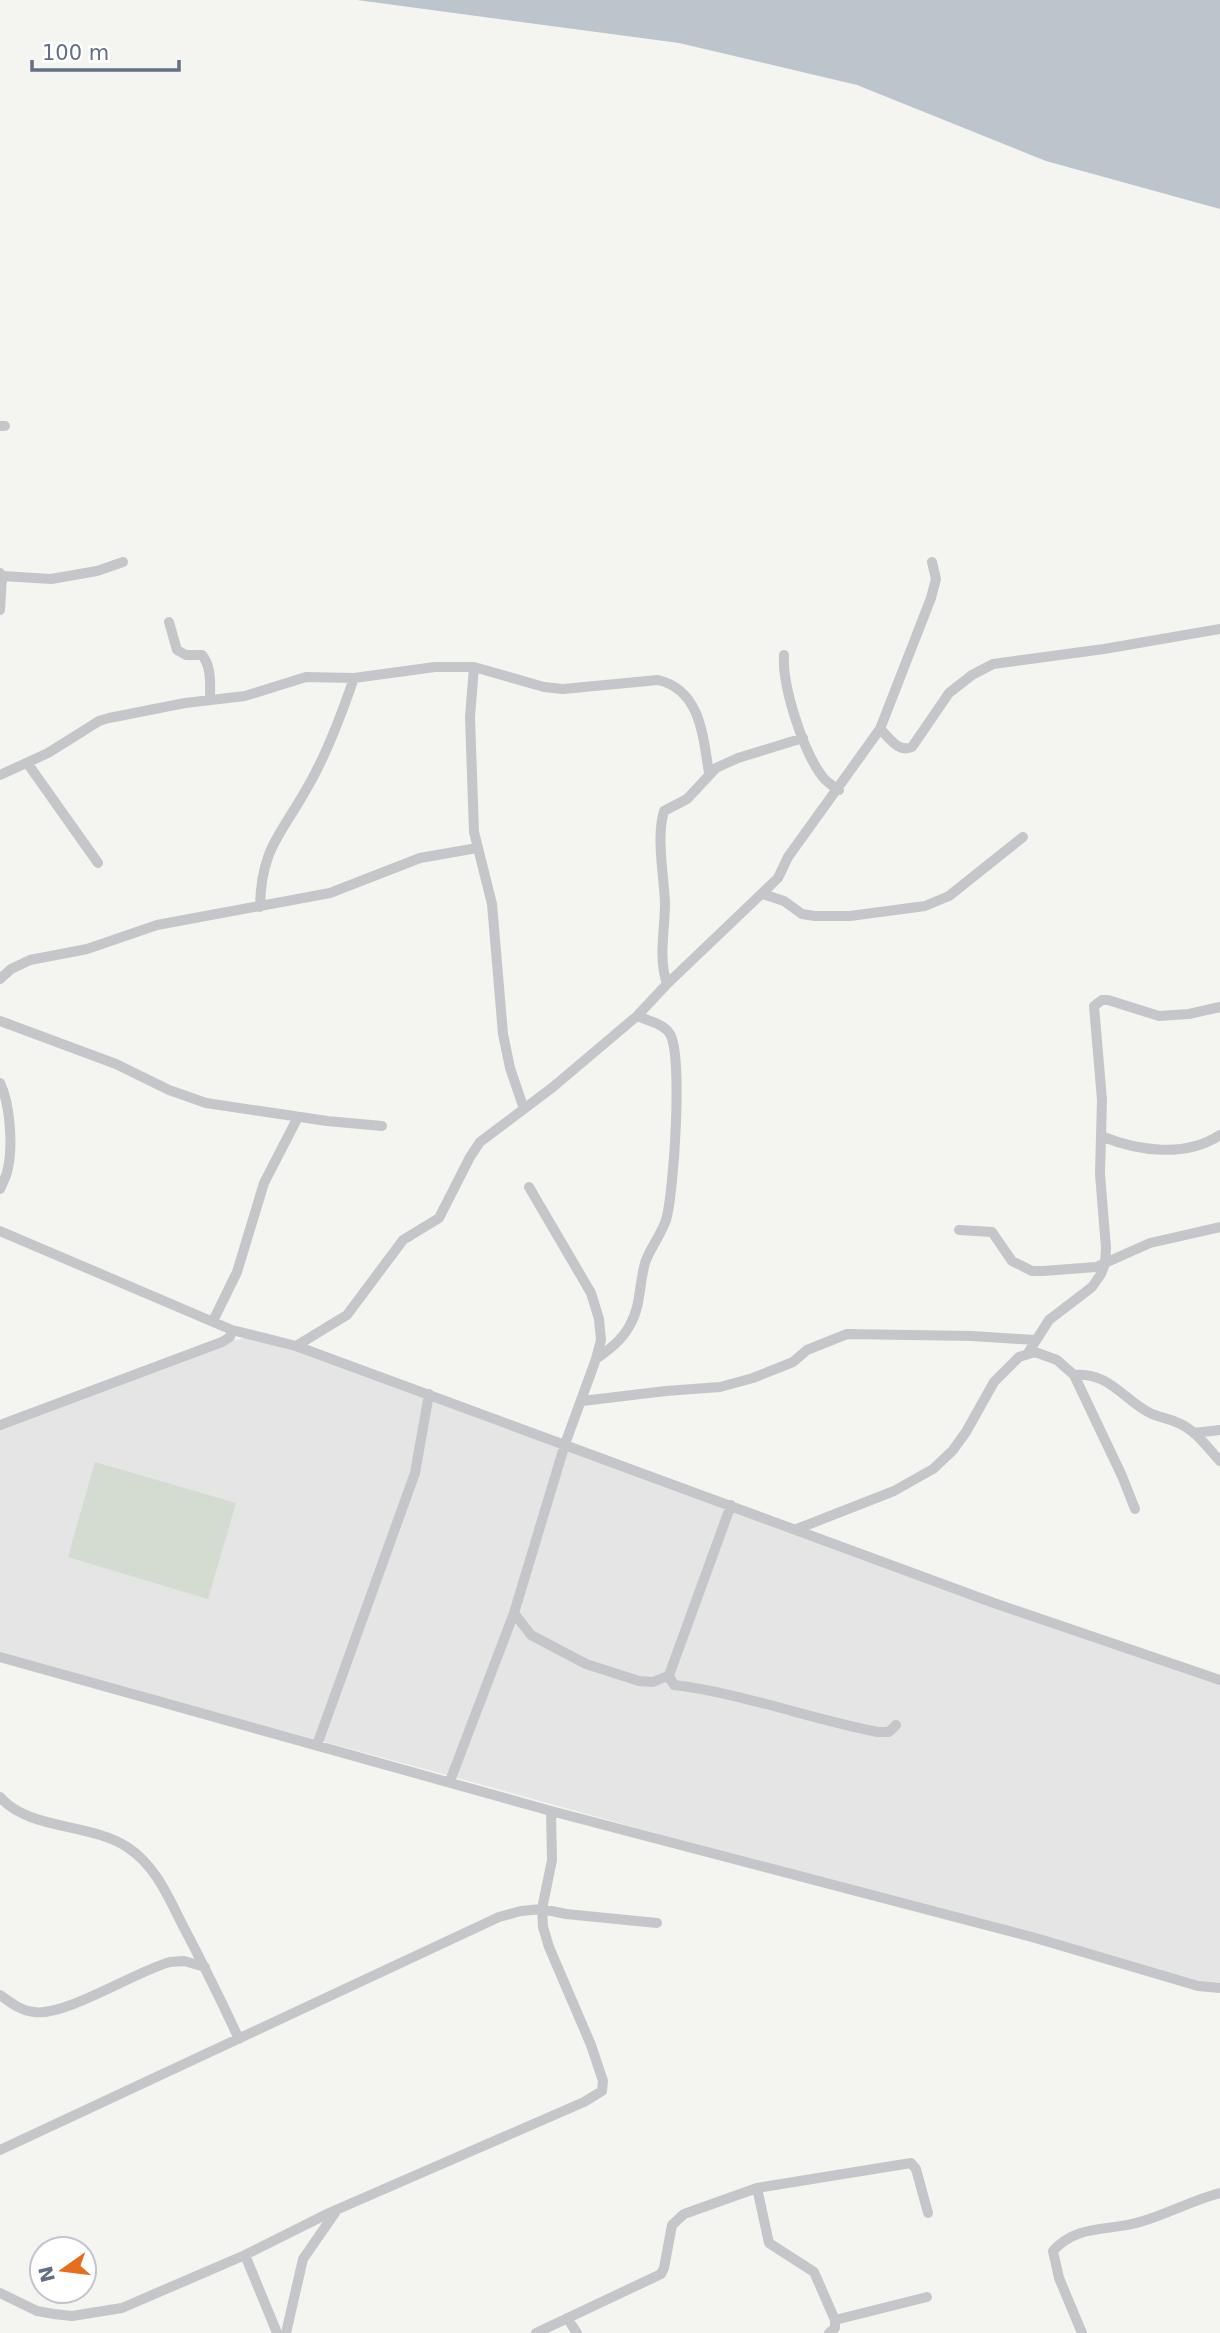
<svg xmlns="http://www.w3.org/2000/svg" width="1220" height="2333" viewBox="0 0 1220 2333" font-family="'DejaVu Sans',sans-serif">
<rect width="100%" height="100%" fill="#f4f5f0"/>
<path fill="#e4e5e4" d="M266,1333l502,188 452,158v305l-27,-1 -739,-206 -454,-123v-234l228,-78z"/>
<path fill="#d4dbd1" d="M95,1462l141,41 -28,96 -140,-42z"/>
<path fill="#bcc5cc" d="M357,0h863v209l-174,-48 -189,-76 -178,-42z"/>
<g fill="none" stroke-linecap="round" stroke-linejoin="round">
<path stroke="#c4c6ca" stroke-width="10" d="M0,426h5
M2,576l49,3 46,-8 26,-9
M0,610l2,-34 -2,-3
M169,622l8,28 9,5h16c10,12 8,30 8,45
M784,655c-2,31 19,96 38,121 4,6 11,10 17,14
M474,667l-4,50 4,115 18,72 11,130 7,34 14,41
M880,729c10,9 18,24 32,18l37,-54 23,-18 21,-11 111,-15 116,-20
M28,764l70,99
M0,775l48,-22 51,-32 10,-3 76,-15 60,-7 61,-19 48,1 81,-11h39l70,20 19,2 95,-9c43,10 45,57 51,93
M763,894l21,7 18,13 13,2h35l75,-10 24,-10 74,-59
M260,907c1,-59 21,-72 47,-119 19,-32 35,-75 47,-110
M0,979l11,-10 19,-9 57,-11 70,-24 173,-32 90,-35 57,-10
M667,984c-9,-27 -2,-53 -2,-81 -1,-27 -9,-66 -1,-92l23,-12 29,-31 22,-10 65,-20
M0,1021l116,43 53,26 37,13 121,18 55,5
M0,1083c10,20 13,62 8,85 -1,7 -5,15 -8,21
M1101,1136c37,15 84,22 119,-1
M959,1230l33,2 20,29 20,10h11l53,-4 54,-24 70,-16
M0,1231l232,99 64,16 698,257 226,77
M213,1321l24,-49 27,-89 34,-66
M296,1346l51,-31 56,-75 36,-22 31,-61 10,-15 73,-55 84,-71 30,-32 111,-106 10,-21 92,-128 51,-131 5,-19 -4,-17
M1028,1353l21,-33 43,-33 9,-13 4,-10 1,-16 -6,-74 2,-74 -8,-94 8,-6h6l51,16 30,-2 31,-7
M596,1359c14,-10 26,-19 34,-34 11,-19 9,-41 15,-62 5,-15 16,-28 21,-43 8,-28 17,-164 4,-186 -6,-10 -23,-14 -33,-18
M1074,1375c34,-4 50,25 76,38 8,4 17,5 26,9 19,7 31,25 44,39
M582,1401l84,-10 54,-4 33,-9 40,-16 14,-12 40,-16 125,2 63,4
M0,1425l222,-83 8,-5 2,-7
M1194,1433l26,-3
M797,1529l97,-38 39,-22 20,-19 13,-18 28,-50 25,-25 16,-5 22,8 17,15 48,101 13,33
M514,1613l17,22 55,29 53,17 14,1 12,-5 5,1 4,7c68,8 136,34 204,47h11l7,-7
M0,1657l551,154 481,126 166,49 22,2
M668,1678l63,-173
M317,1745l98,-272 14,-79
M450,1781l64,-168 51,-169 31,-85 5,-19 -2,-21 -8,-26 -62,-106
M0,1797c28,33 91,26 127,50 28,18 41,49 55,77 20,38 39,76 57,115
M0,1995c10,7 21,16 34,17 31,5 102,-41 136,-50l14,-1 21,6
M0,2150l499,-233 22,-6 21,-2 24,5 91,9
M757,2188l12,55 45,29 21,48 92,-23
M245,2255l32,78
M0,2293l37,18 17,3 18,2 50,-8 123,-53 84,-42 255,-111 18,-11 1,-10 -12,-36 -42,-98 -6,-20 -1,-18 10,-49 -1,-49
M567,2318l10,15
M286,2333l17,-74 34,-49
M536,2333l125,-59 3,-6 8,-43 12,-11 73,-26 154,-25 5,6 12,44
M829,2333l6,-5v-8
M1082,2333l-23,-55 -6,-27c24,-28 58,-19 90,-30 26,-8 50,-21 77,-28"/>
</g>
<g transform="translate(63 2270) rotate(256)"><circle r="33" fill="#ffffff" stroke="#c1c5cd" stroke-width="2"/>
<path d="M0-5L12 26L0 18L-12 26Z" fill="#e76e1e"/>
<text y="-10" font-size="19" font-weight="bold" text-anchor="middle" fill="#636f82">N</text>
</g>
<path d="M32 60v10h147v-10" fill="none" stroke="#636f82" stroke-width="3.5"/>
<text x="42" y="60" font-size="21" fill="#636f82" stroke="#ffffff" stroke-width="5" paint-order="stroke">100 m</text>
</svg>
